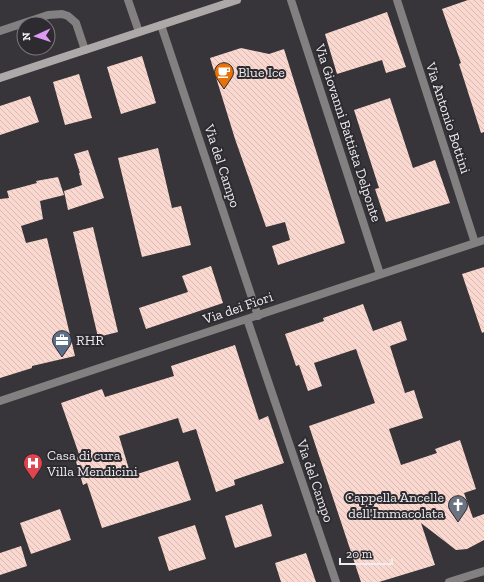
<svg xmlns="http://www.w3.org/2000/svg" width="484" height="582" viewBox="0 0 484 582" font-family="'Zilla Slab',serif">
<defs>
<pattern id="building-back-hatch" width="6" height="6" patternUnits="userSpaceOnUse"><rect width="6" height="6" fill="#fad8cf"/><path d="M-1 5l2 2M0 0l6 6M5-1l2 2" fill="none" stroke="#d6bbb4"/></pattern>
</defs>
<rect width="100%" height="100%" fill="#373539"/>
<path fill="url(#building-back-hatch)" d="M468,0h16v132l-3,1 -22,-69 2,-1 -19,-54z
M387,12l19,55 -20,6 -4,-13 -45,14 -12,-40z
M241,48l28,6 15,-5 61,194 -67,22 -6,-19 18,-6 -5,-18 -19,5 -31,-88 -25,-81z
M142,56l14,47 -35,11 -14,-47z
M79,74l13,44 -27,7 -12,-43z
M30,96l9,26 -39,13v-29z
M390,98l23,70 22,-8 15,43 -64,19 -11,-33 4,-1 -25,-78z
M158,148l14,60 9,-2 10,39 -49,12 -24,-99z
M88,150l16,48 -36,12 -4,-19 18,-6 -3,-12h1l-6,-19z
M58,177l6,18 -24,6 3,18 -22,7 5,17 21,-5 28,118 -43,10v2l-32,10v-179l9,-1 -2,-7 30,-8 -1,-2z
M93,227l25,105 -20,5 -25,-105z
M211,266l12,37 -77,26 -7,-21 49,-16 -6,-16z
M484,267v65l-2,1 -20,-59z
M363,304l10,27 28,-10 6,19 -17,6 15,47 9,-3 9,28 -34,11 12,36 36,-12 -2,-4 25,-9 16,49 -12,4 9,25 11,-4v26l-17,9 -11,1 -35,-27 14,42 -56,17h-18l-52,-156 66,-23 -19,-54 -42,14 8,23 -14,5 -9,-26 -3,1 -11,-32 39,-13 -1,-3z
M235,345l24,75 9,-4 16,47 -50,17 1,5 -19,7 -20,-63 -13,4 -5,-15 -59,18 12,40 47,-15 13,39 -89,28 -15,-45 -4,2 -8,-27 5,-1 -19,-54 41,-14 3,8 69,-21 -3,-10z
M262,504l10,32 -37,12 -10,-32z
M60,509l11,31 -40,14 -11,-31z
M195,525l11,34 -37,12 -11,-34z
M21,546l6,20 -27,9v-22z
M306,553l10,29h-35l-6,-19z"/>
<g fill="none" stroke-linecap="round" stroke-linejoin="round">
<path stroke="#828080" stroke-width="8" d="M0,31l48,-16 14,-1 6,2 8,7 9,27"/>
<path stroke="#828080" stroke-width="8" d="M128,0l11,32
M291,0l89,274
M397,0l78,243
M161,25l97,291
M247,319l89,263
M0,401l484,-161
M449,582l35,-11"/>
<path stroke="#ada9a9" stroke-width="8" d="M0,78l237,-78"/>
</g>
<defs>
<g id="cafe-pin" transform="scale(1)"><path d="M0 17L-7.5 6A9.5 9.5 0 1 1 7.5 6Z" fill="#e8710a" stroke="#2d2b2f"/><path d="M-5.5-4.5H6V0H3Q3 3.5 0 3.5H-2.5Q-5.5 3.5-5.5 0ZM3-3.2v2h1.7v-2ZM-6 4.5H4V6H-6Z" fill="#fff"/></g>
<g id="office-pin" transform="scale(1)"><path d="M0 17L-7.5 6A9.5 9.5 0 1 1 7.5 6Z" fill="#5c6f8a" stroke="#2d2b2f"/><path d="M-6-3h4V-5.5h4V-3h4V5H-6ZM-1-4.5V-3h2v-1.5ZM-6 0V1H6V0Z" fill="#fff"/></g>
<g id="hospital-pin" transform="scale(1)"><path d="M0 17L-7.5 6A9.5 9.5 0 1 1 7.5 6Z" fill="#e0444e" stroke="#2d2b2f"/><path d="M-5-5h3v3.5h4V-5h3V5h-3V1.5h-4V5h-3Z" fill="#fff"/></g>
<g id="church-pin" transform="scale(1)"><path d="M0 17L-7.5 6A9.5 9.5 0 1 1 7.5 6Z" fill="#6b7280" stroke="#2d2b2f"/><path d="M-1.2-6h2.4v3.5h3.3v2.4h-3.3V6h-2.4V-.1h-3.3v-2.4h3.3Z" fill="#fff"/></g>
</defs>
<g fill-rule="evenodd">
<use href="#cafe-pin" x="224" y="72"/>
<use href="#office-pin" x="62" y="340"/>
<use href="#hospital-pin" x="33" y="463"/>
<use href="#church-pin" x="458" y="505"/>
</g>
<g text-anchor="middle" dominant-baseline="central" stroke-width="4" stroke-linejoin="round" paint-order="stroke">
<g font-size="14" fill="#eeedf0" stroke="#2d2b2f" text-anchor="start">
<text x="238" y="72">Blue Ice</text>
<text x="76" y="340">RHR</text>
<text x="47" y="455">Casa di cura<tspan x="47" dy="16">Villa Mendicini</tspan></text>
<text x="444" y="497" text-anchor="end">Cappella Ancelle<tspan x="444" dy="16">dell'Immacolata</tspan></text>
</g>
<g font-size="14" fill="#eeedf0" stroke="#2d2b2f">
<text transform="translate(448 118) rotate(72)">Via Antonio Bottini</text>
<text transform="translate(348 133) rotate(72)">Via Giovanni Battista Delponte</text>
<text transform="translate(222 166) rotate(72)">Via del Campo</text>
<text transform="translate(238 308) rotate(-19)">Via dei Fiori</text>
<text transform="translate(315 481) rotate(71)">Via del Campo</text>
</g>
</g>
<g transform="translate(36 36) rotate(267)"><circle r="19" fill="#2d2b2f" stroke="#7a797c"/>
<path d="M0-3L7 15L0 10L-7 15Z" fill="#dd99f3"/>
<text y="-6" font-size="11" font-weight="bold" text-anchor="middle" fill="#eeedf0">N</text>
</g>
<path d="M340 558v6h52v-6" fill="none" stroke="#eeedf0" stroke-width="2"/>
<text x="346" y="558" font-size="12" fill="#eeedf0" stroke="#2d2b2f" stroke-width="3" paint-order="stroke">20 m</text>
</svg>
